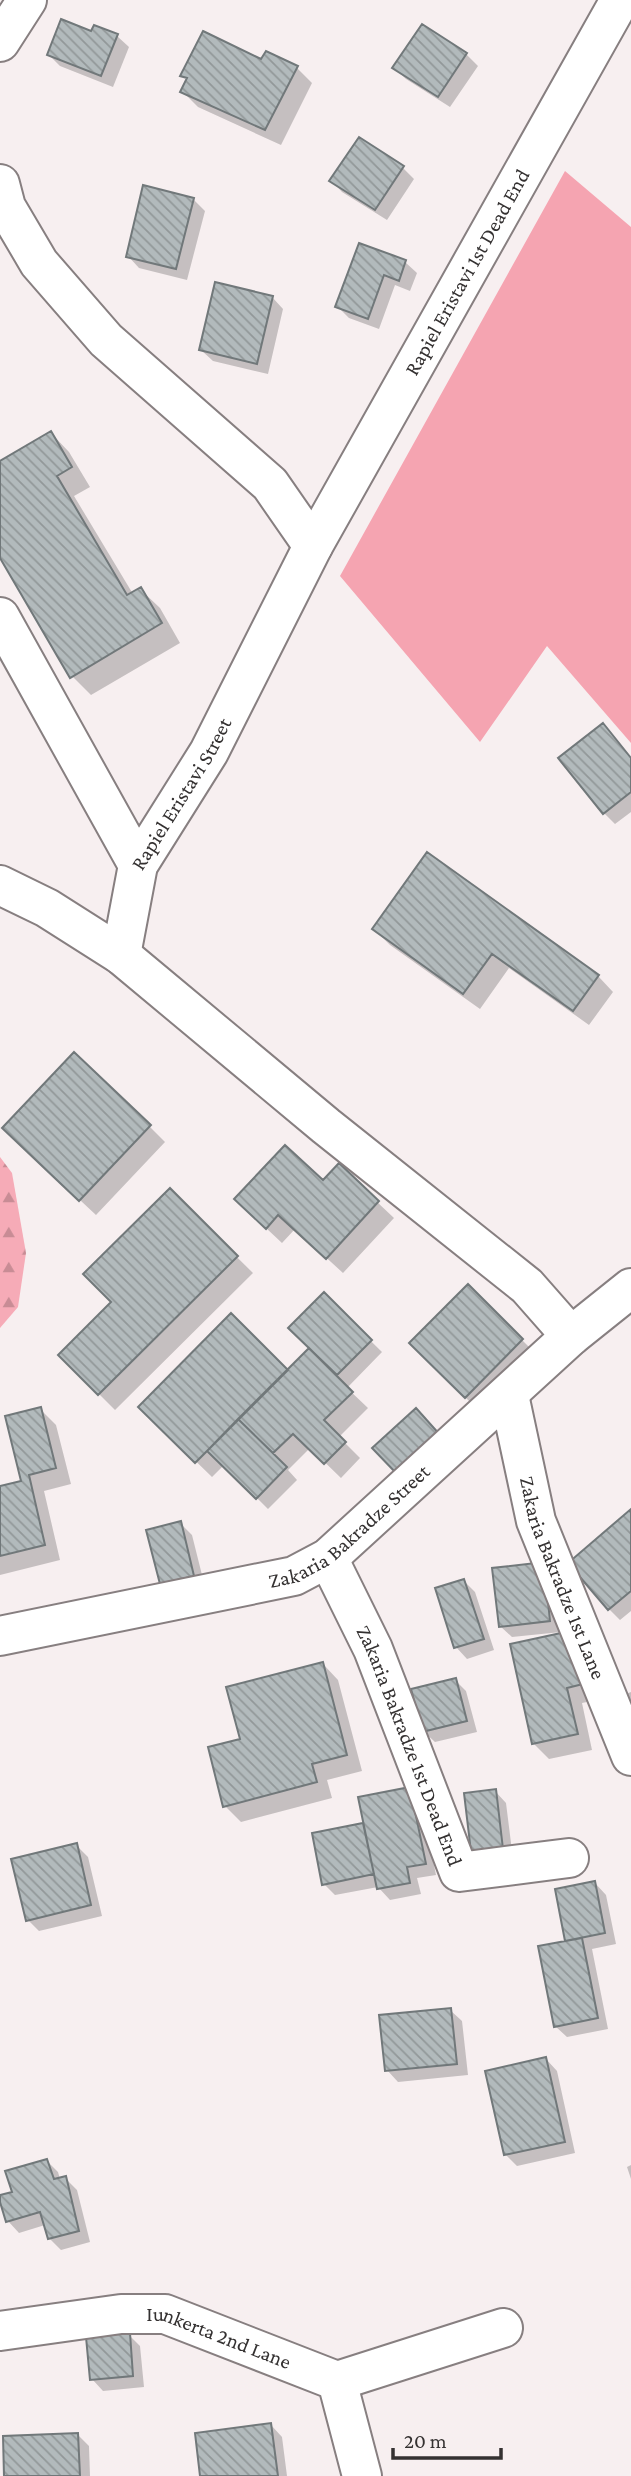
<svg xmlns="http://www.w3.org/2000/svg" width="631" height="2476" viewBox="0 0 631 2476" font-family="'Crimson Pro',serif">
<defs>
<pattern id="forest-firs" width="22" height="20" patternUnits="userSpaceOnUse" patternTransform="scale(1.75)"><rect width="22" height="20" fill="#f6abb7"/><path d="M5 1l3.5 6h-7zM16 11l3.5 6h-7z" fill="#c88c95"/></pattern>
<pattern id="building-back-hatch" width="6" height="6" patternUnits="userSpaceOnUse" patternTransform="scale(1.75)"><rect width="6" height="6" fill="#b2babc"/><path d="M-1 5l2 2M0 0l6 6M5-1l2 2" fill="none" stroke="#929899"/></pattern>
</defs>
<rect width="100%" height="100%" fill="#f7eff0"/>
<path fill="#f5a4b1" d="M565,171l66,56v516l-84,-97 -67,96 -140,-166z"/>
<path fill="url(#forest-firs)" d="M0,1157l12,16 14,80 -8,54 -18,21z"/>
<path fill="#0003" d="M422,27l44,27 12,12 -28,41 -44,-28 -12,-11z
M92,33l25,3 12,11 -16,40 -53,-21 -11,-11z
M262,61l35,7 15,15 -31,62 -83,-38 -16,-16 6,-11 -5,-5z
M359,140l44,28 11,11 -27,41 -45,-28 -11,-12z
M193,199l12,12 -18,69 -48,-12 -11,-12z
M360,245l45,17 12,11 -7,18 -15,-6 -16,44 -30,-11 -12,-12z
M272,297l11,12 -15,65 -55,-13 -12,-11z
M51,433l18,19 21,35 -16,9 59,98 8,-4 19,18 20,35 -89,52 -19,-19 -72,-121v-92z
M603,725l28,33v54l-16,12 -11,-11z
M374,929l224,47 15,16 -24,33 -80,-57 -29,41 -90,-64z
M149,1126l16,16 -69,73 -76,-71z
M339,1166l55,52 -51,55 -48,-44 -13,14 -30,-28 71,-33z
M170,1191l83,82 -138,137 -55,-55 54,-53z
M468,1286l70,70 -57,57 -70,-70z
M324,1295l58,57 -35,36 21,20 -29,29 21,21 -19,20 -31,-30 -22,22 9,10 -29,29 -44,-44 -12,12 -72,-70 148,-35 23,-24z
M40,1409l16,16 15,59 -27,7 16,69 -60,15v-88l23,-5z
M631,1511v100l-11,9 -11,-11z
M180,1523l12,12 13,52 -32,8 -25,-64z
M543,1564l18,68 -49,5 -12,-11z
M464,1581l11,11 19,58 -27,9 -11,-12 -19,-58z
M575,1632l27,67 -20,4 10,47 -43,9 -16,-16z
M323,1664l15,16 24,91 -35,9 5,18 -91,24 -16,-16 17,-66z
M455,1680l11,11 11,41 -42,10 -12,-11z
M631,1692v24l-8,-21z
M495,1791l11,12 7,56 -29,4z
M421,1800l15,75 -19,3 4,16 -31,6 -12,-13 -43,8 -11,-11 -10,-50 51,-10z
M76,1845l12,12 14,59 -63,15 -11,-11z
M595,1883l11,12 10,49 -24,5 16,80 -41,8 -12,-11 12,-84 -10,-52z
M450,2010l12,11 6,54 -70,7 -11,-12z
M546,2059l11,12 18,82 -58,13 -12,-12z
M47,2161l11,11 2,7 5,-1 12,12 13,52 -29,8 -12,-12 -4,-13 -26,8 -11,-12 7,-28z
M631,2165v14l-4,-12z
M129,2335l11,11 4,41 -41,4 -11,-12z
M271,2425l11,12 5,39h-86z
M77,2434l12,12 1,30h-84z"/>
<path fill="url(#building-back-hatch)" stroke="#71787a" stroke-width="2" d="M61,19l30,12 3,-6 24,9 -17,42 -54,-21z
M422,24l45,29 -29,44 -46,-29z
M203,31l58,28 5,-8 32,15 -33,64 -85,-38 7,-14 -7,-2z
M359,137l45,29 -29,44 -46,-29z
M143,185l51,13 -18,71 -50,-12z
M359,243l47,17 -7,21 -15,-6 -16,44 -33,-12z
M215,282l58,14 -16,68 -58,-14z
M51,431l21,36 -15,9 70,119 14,-8 21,36 -92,55 -70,-120v-97z
M603,723l28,35v34l-28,22 -45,-56z
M427,852l172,123 -26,36 -81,-57 -29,40 -91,-65z
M74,1052l77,73 -72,76 -77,-73z
M285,1145l38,35 16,-17 40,38 -53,58 -48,-44 -12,14 -32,-30z
M170,1188l68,68 -140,139 -40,-40 53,-53 -28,-28z
M468,1284l55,55 -58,59 -56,-55z
M324,1292l48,48 -35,35 -49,-47z
M231,1313l57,57 -93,93 -57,-56z
M309,1348l44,44 -29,28 22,22 -22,22 -31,-30 -20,19 -35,-34z
M41,1407l15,61 -27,7 16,70 -45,11v-70l21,-5 -16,-65z
M416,1408l25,28 -43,39 -26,-27z
M238,1419l49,48 -31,32 -49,-48z
M631,1509v82l-23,19 -40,-47z
M181,1521l13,55 -34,8 -14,-54z
M544,1562l6,59 -51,6 -7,-59z
M464,1579l20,60 -30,9 -19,-60z
M575,1630l12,53 -20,5 11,46 -46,10 -22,-100z
M323,1662l24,93 -35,9 5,18 -94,25 -15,-60 32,-8 -14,-52z
M456,1678l11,43 -45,11 -11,-43z
M410,1787l16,77 -19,3 3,16 -33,6 -19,-92z
M496,1789l7,60 -32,3 -7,-59z
M363,1823l11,51 -52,11 -10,-52z
M77,1843l14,62 -65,16 -15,-62z
M595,1881l10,52 -40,8 -10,-52z
M582,1938l16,80 -44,9 -16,-81z
M451,2008l6,56 -72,7 -6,-56z
M546,2057l19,85 -61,13 -19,-84z
M47,2159l7,20 12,-3 13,55 -31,8 -8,-27 -34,10 -6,-20v-7l12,-3 -7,-21z
M130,2333l3,43 -43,4 -4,-43z
M271,2423l7,53h-78l-5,-43z
M78,2433l2,43h-76l-1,-40z"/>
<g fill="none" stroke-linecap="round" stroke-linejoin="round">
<g stroke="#877f80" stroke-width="42">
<g id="minor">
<path d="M0,42l27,-42"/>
<path d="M0,184l6,23 33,56 67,77 164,144 43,62"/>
<path d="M0,617l138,248"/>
<path d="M0,885l47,23 74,47 205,171 201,160 44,50"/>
<path id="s1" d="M121,955l17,-90 71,-113 104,-206 307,-546"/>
<path id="s2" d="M509,1395l27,126 95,235"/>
<path id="s3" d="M328,1558l45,91 86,223 110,-14"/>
<path id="s4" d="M0,1636l294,-60 34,-18 243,-222 60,-48"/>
<path id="s5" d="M0,2331l121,-17h44l172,67 25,95"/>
<path d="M337,2381l166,-53"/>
</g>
</g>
<use href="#minor" stroke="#fff" stroke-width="38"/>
</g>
<g text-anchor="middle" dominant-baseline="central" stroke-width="7" stroke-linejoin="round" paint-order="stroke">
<g font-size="21" fill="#343131" stroke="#f7eff0">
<text stroke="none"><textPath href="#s1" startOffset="770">Rapiel Eristavi 1st Dead End</textPath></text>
<text stroke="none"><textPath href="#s1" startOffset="175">Rapiel Eristavi Street</textPath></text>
<text stroke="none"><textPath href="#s4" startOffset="373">Zakaria Bakradze Street</textPath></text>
<text stroke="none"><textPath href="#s2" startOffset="191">Zakaria Bakradze 1st Lane</textPath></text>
<text stroke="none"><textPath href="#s3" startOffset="205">Zakaria Bakradze 1st Dead End</textPath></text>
<text stroke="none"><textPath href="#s5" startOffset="224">Iunkerta 2nd Lane</textPath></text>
</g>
</g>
<path d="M393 2448v10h108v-10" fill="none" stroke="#343131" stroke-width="3.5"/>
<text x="404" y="2448" font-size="21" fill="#343131" stroke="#f7eff0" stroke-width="5" paint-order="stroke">20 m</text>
</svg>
